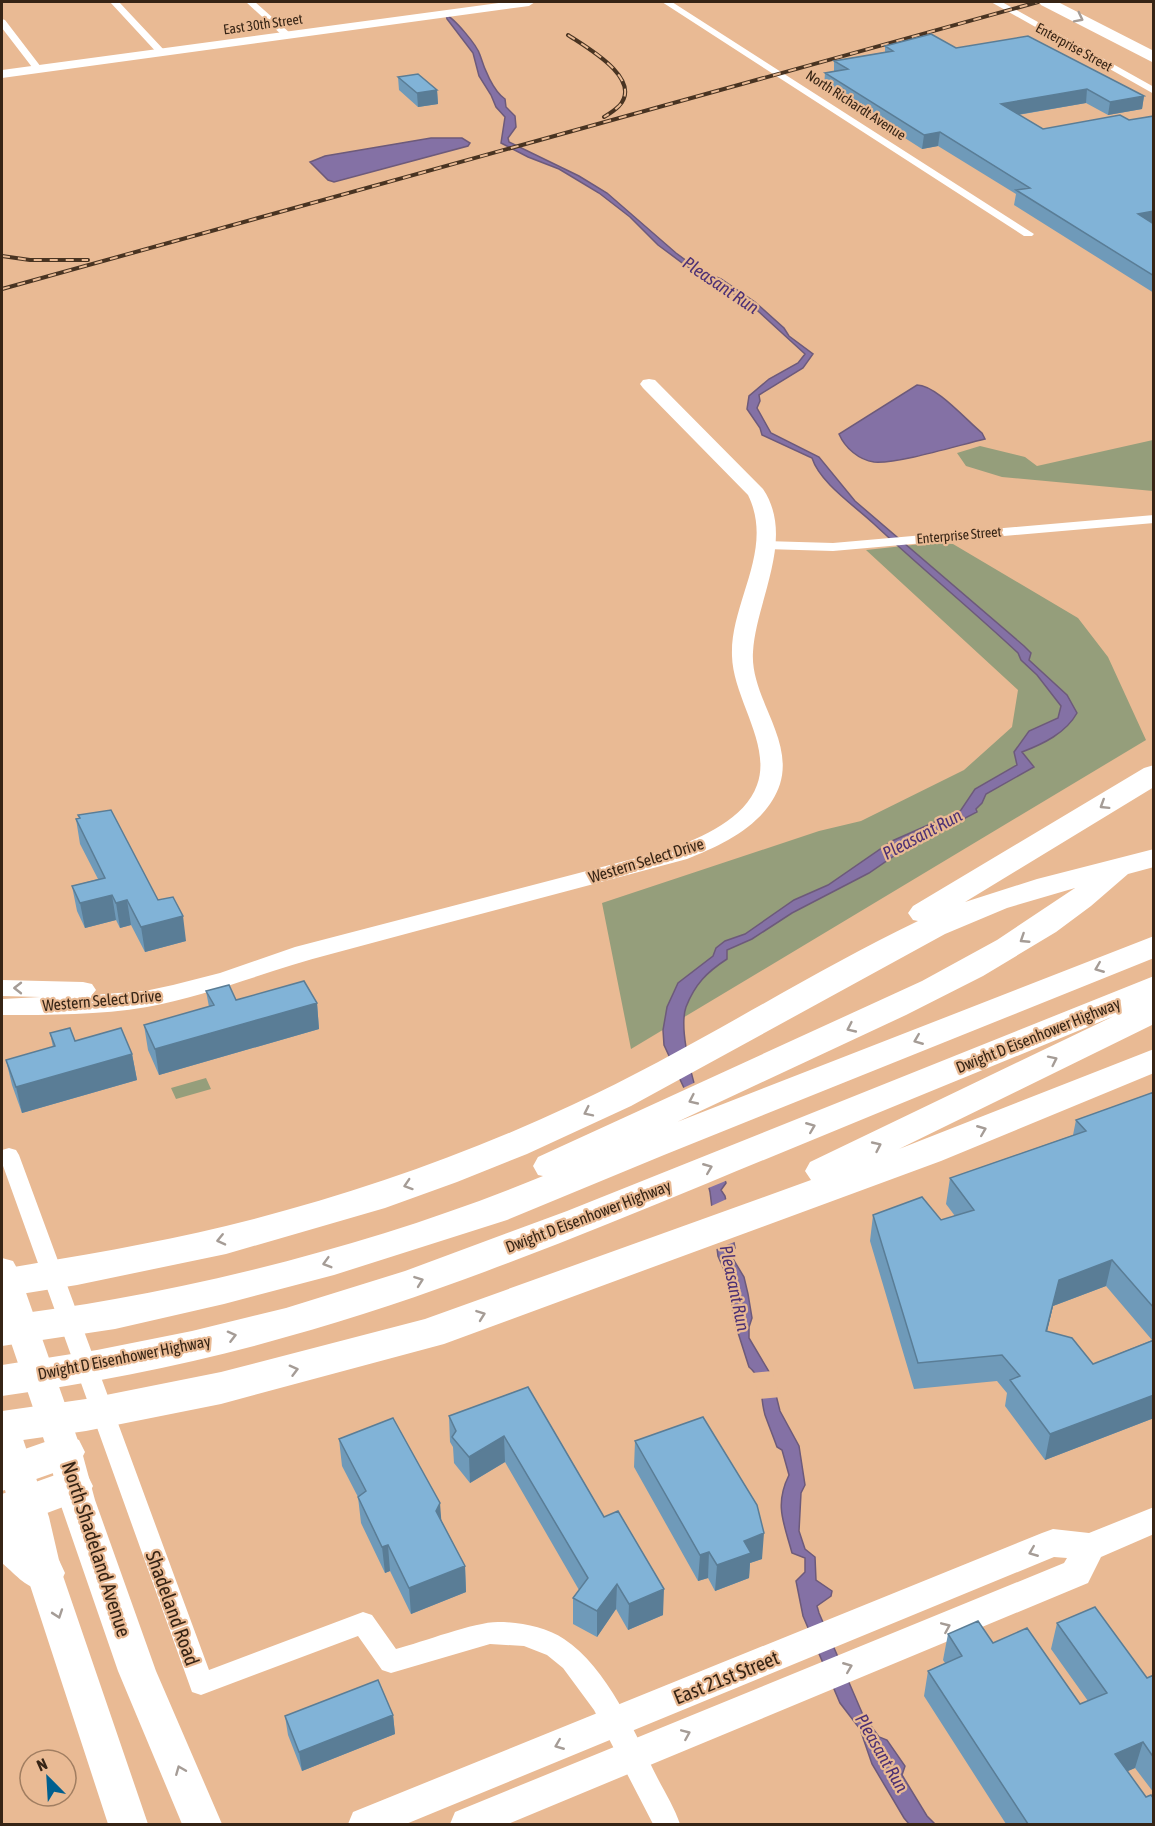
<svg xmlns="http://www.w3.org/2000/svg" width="1155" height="1826" viewBox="0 0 1155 1826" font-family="'Asap Condensed',sans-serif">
<rect width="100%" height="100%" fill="#e9ba94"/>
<path fill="#959e7b" d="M1153,440v51l-151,-14 -36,-11 -9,-13 23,-7 45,11 12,9z
M931,543l22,1 125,74 30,39 38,83 -515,309 -29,-146 217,-72 42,-10 103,-51 48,-43 6,-37 -152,-140z
M206,1078l5,11 -35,10 -5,-11z"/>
<path fill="#8471a5" stroke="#6d5a7a" stroke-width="1.5" d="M446,15c8,3 31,30 34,40 4,13 13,36 25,44l1,8 9,9 1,11 -8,11 1,4 70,34 28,17 69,60 23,17 22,9 34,23 29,26 5,8 24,18 -10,14 -44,27 1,6 -3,7 14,25 48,24 36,44 169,145 7,7 -2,7 38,35 10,18c-11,20 -34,31 -55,39l12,15 -48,27 -4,9 -6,6 1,3 -31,16 -23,8 -54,37 -77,40 -40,26 -25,11v9c-20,13 -32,25 -41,48 -12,35 28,138 40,176l-5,7 4,6 10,52 -5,6 14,23 4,17 4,24 -3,9v11l22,37 9,36 19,35 6,39 -4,8 -2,38 6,18 10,8 1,23 16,11 -1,5 -14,10 2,7 44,102 16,22 8,3 18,26 -3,9 25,41 8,8h-26l-5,-6 -32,-54 -12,-35 -20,-26 -37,-87 -7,-35 9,-9v-14l-13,-5c-8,-30 -18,-48 -3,-78l-7,-25 -5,-3c-4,-11 -8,-21 -12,-32 -5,-16 -1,-36 -16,-48l-15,-47 -6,-41 -10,-23 -8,-64 -26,-104 -20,-43 -1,-15 4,-23 11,-24 35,-27 3,-8 9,-7 20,-7 49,-34 34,-15 64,-44 43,-19 14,-4 12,-8 14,-21 42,-24 -3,-13 15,-21 29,-13 3,-12 -24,-31 -16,-15 -3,-7c-47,-44 -97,-85 -144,-129 -19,-18 -54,-41 -62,-66l-50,-23 -2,-7 -13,-19 2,-13 20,-17 29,-16 7,-9 -57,-52 -63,-37 -27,-20 -28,-28 -31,-24 -40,-24 -31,-12 -27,-14 4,-26 -9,-10 -5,-12 -12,-19 -6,-23 -26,-34z
M431,138h31l8,5 -2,3 -134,36 -6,-2 -18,-18 15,-6z
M917,385c19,0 50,36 65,48l3,6c-26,6 -87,25 -111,23 -15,-2 -29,-14 -35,-28z"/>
<path fill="#e9ba94" d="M698,1081l30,99 -22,9 -25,-100z
M729,1198l8,43 -23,9 -5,-43z
M772,1371l9,26 -21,2 -8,-26z"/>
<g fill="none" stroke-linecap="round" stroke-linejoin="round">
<path fill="#fff" fill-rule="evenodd" d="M110,2h9l46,49v4h-6z
M246,2h9l35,31v4h-6z
M662,2h10l362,232 -2,2h-8z
M991,2h11l152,85v7z
M2,19l3,1 36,47v4h-6l-33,-43z
M1154,515v8l-321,28 -68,-2 -7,-4 7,-4 68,2z
M9,1148l7,2 3,5 190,515 154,-58 9,3 24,34c27,-7 78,-27 102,-27 22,0 48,5 66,17 43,28 72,96 94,140 8,15 17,30 22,45h-27l-59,-114 -31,-42 -16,-13 -23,-9 -34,-2 -99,29 -9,-3 -24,-34 -157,59 -9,-3 -190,-529v-13z"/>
<path fill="#fff" fill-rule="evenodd" d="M506,2h29l-6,4 -527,72v-8z
M649,379l6,1 108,109c33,49 -7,111 -10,163 -3,45 41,87 27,132 -13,40 -57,61 -93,75 -119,32 -238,63 -356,95 -62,16 -121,41 -184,53 -47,8 -98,8 -145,8v-16l39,-2 -39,-1v-16l81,2 9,2 4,6 -4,5 53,-4 28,-6 47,-12 75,-26 376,-98c31,-12 74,-30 86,-64 15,-40 -24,-87 -25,-129 -2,-54 43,-106 16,-161l-105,-107 -3,-4 3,-4z
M1154,1507v27l-53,23 -13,26 -580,241h-58l5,-12 609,-249 3,-5 -13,-1 -648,267h-58l5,-12 689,-279 11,-4 36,4z"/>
<path fill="#fff" fill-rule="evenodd" d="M2,1258l11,3 5,9 64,182 13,48 61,171 66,153h-40l-64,-153 -59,-171 -11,-48 -46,-136z
M2,1413l12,4 5,10 30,90 13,56 86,251h-40l-82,-251 -13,-56 -11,-37z"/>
<path fill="#fff" fill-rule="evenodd" d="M1039,2h19l96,49v12l-113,-58z
M1154,765v22l-189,115 72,-23 117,-30v18l-26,7 -37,32 -35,26 -73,44 -77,39 -229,107 477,-186v22l-490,197 -157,65 -173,55 -110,29 -109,25 -113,17v-30c37,-5 75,-10 113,-17 141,-25 295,-68 428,-123l-5,-1 -5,-9 5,-9 384,-176 75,-41 78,-52 -68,20 -62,26 -314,172 -104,48 -70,28 -72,26 -159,46 -149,31 -75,12v-28c75,-13 150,-25 224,-43 119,-29 235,-69 346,-121 119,-55 228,-127 346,-184l-5,-1 -5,-7 5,-7 231,-138z
M1154,976v48l-255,125 255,-100v24l-213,88 -497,183 -223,60 -135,27 -84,12v-32l84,-12 135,-27 204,-53 386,-139 -6,-9 5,-9 304,-146c-135,56 -271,111 -406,167 -139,57 -277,114 -422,154 -93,27 -188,45 -284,59v-31l95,-15 95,-19 94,-23 119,-37 162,-60z
M65,1435l14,5 6,12 -6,12 -77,27v-34z
M72,1469l15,5 6,12 -6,12 -72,27 44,35 6,13 -6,13c-28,10 -37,-6 -57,-23v-69z"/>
<g stroke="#493422" stroke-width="4">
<path id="rail" d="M568,35c18,12 76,44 51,71 -4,4 -10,8 -15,11
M2,256l28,4h58
M2,289l1036,-287"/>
</g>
<use href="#rail" stroke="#e9ba94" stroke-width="2" stroke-dasharray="8" stroke-linecap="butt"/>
</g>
<path fill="#6f9ab9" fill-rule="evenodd" d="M885,46l71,2 188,48 -2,13 -34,6 -22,-12 -68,12 25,14 86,-9 25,-4v177l-140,-88 2,-11 -78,-48 -16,3 -98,-63 1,-13 9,-2v-10l51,-9z
M398,77l39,13 1,14 -20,3 -19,-17z
M78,815l80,85 28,41 -41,11 -14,-27 -11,3 -4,-8 -31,8 -8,-17 -5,-25 26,-7 -18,-35 -4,-25 3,-1z
M206,991l30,9 81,3 2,26 -160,46 -11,-25 -4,-25 65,-18z
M50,1033l25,8 57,13 5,26 -115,33 -10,-28 -6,-25 47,-13z
M1154,1092v326l-109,42 -40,-54 2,-13 -10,-12 -83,8 -44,-148 3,-26 68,5 14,-4 -9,-12 4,-26 123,-43 3,-15zM1106,1286l46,54 -59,24 -46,-33 6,-25z
M528,1387l76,130 59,98 -35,15 -12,-21 -19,28 -24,-13v-26l6,-8 -74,-128 -35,21 -16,-20 -1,-16 -3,-5 -1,-26z
M339,1439l102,81 24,46 1,26 -55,22 -21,-43 -5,2 -24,-50 -3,-26 -16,-31z
M635,1441l127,118 -12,4 -1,15 -34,13 -7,-13 -10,3 -64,-114z
M1057,1623l90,55 7,-3v118l-19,-25 -8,3 19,26 8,27h-148l-82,-128 4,-25 17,-8 -2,-3 5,-26 45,9 87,61 8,-3 -37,-52z
M393,1715l2,19 -93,37 -14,-36 -3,-19z"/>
<path fill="#5a7d96" d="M1087,89l-1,14 -87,15 2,-14z
M437,90l1,14 -20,3 -1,-14z
M1144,96l-2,13 -34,6 2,-13z
M940,132l-2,14 -16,3 2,-14z
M1154,211v15l-16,-12z
M112,895l4,25 -31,8 -5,-25z
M127,900l4,25 -11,3 -4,-25z
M183,916l3,25 -41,11 -4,-25z
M317,1003l2,26 -160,46 -4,-26z
M132,1054l5,26 -115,33 -6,-26z
M1112,1260l-6,26 -53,20 -12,51 5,-26 13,-51z
M1154,1395v23l-109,42 5,-26z
M504,1436l1,26 -35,21 -1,-26z
M440,1503l2,26 -6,-18z
M764,1533l-2,26 -12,4 -1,15 -34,13 2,-26 27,-24z
M388,1545l2,26 -5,2 -3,-26z
M709,1552l-1,26 -10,3 2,-26z
M465,1566l1,26 -55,22 -2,-26z
M617,1584l-1,25 -19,28v-26z
M664,1589l-1,26 -35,15 1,-26z
M393,1715l2,19 -93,37 -3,-19z
M1143,1742l-8,26 -27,12 7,-26z"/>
<path fill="#81b3d7" stroke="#5a7d96" stroke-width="1.5" d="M931,34l25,14 72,-12 116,60 -34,6 -23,-13 -86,15 42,25 77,-14 9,5 25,-4v95l-16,3 16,10v52l-138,-86 14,-2 -90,-56 -16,3 -99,-62 23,-4 -14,-8 59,-10 -8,-5z
M418,74l19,16 -20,3 -19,-16z
M111,810l47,90 15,-3 10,19 -42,11 -14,-27 -11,3 -4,-8 -32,8 -8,-17 33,-8 -29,-59 4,-1 -2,-3z
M304,981l13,22 -162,46 -11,-24 70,-20 -8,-14 23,-6 7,15z
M70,1028l5,13 46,-13 11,26 -116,33 -10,-27 49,-14 -5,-13z
M1154,1092v216l-42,-48 -53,20 -13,51 26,7 21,26 61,-24v55l-104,39 -40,-54 10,-4 -18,-21 -84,8 -45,-148 49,-18 19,23 33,-10 -24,-32 136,-47 -10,-11z
M528,1387l76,130 14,-6 46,78 -35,15 -12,-20 -20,27 -24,-13 15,-20 -84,-142 -35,21 -17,-20 4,-6 -7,-15z
M703,1417l54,88 7,28 -20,8 7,12 -34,12 -8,-13 -9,3 -65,-114z
M393,1418l47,85 -4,8 29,55 -56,22 -21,-43 -6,2 -24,-50 8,-6 -27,-52z
M1095,1607l52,71 7,-3v83l-11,-16 -28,12 31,43 5,-2 3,4v25h-126l-100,-153 34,-15 -14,-22 30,-13 15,22 34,-15 53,76 27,-11 -50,-70z
M378,1680l15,35 -94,37 -14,-36z"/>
<defs><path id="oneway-chevron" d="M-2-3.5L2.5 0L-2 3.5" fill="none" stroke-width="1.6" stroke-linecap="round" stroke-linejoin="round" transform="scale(1.5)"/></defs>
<g stroke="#a59c96">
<use href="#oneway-chevron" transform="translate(1079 18) rotate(27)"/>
<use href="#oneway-chevron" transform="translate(1104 805) rotate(148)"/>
<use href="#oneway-chevron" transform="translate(1024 939) rotate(147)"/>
<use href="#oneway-chevron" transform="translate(1099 968) rotate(158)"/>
<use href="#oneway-chevron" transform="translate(18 988) rotate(-180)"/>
<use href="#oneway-chevron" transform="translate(851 1028) rotate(155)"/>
<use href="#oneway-chevron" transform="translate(918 1040) rotate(158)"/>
<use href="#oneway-chevron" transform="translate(1053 1060) rotate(-26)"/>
<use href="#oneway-chevron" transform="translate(693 1100) rotate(155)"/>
<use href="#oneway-chevron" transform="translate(588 1112) rotate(154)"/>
<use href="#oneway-chevron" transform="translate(811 1127) rotate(-22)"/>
<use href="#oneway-chevron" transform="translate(982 1130) rotate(-22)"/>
<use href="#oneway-chevron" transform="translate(877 1146) rotate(-25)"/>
<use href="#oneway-chevron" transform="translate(708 1168) rotate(-22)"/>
<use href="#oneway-chevron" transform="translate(408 1185) rotate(162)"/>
<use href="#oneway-chevron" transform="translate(221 1240) rotate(167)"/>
<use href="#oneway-chevron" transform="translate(327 1263) rotate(164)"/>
<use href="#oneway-chevron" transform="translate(419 1281) rotate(-20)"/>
<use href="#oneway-chevron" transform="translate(481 1315) rotate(-20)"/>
<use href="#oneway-chevron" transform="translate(232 1336) rotate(-14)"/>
<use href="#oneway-chevron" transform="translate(294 1370) rotate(-15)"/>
<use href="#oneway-chevron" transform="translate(1033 1552) rotate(158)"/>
<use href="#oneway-chevron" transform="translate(58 1614) rotate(71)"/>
<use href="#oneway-chevron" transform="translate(946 1627) rotate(-23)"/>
<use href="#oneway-chevron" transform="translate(848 1667) rotate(-22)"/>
<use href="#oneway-chevron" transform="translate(686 1734) rotate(-23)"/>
<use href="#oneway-chevron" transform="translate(559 1745) rotate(158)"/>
<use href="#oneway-chevron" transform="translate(180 1770) rotate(-112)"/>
</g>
<g text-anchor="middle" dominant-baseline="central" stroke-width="4.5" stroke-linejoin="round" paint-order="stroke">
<g font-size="14" fill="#362415" stroke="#e9ba94">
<text transform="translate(263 24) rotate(-8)">East 30th Street</text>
<text transform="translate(1074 47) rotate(29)">Enterprise Street</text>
<text transform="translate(856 105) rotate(33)">North Richardt Avenue</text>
<text transform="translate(959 535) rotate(-5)">Enterprise Street</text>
</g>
<g font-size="16" fill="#362415" stroke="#e9ba94">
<text transform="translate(646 860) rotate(-17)">Western Select Drive</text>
<text transform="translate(102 1000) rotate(-5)">Western Select Drive</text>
<text transform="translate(1038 1035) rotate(-22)">Dwight D Eisenhower Highway</text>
<text transform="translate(588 1216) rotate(-21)">Dwight D Eisenhower Highway</text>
<text transform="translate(124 1357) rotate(-11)">Dwight D Eisenhower Highway</text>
</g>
<g font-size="18" font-style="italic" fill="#4d3174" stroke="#e9ba94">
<text transform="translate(721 285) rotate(34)">Pleasant Run</text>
<text transform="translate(922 834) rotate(-28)">Pleasant Run</text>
<text transform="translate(735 1288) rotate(78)">Pleasant Run</text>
<text transform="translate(882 1753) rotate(60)">Pleasant Run</text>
</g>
<g font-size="20" fill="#362415" stroke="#e9ba94">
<text transform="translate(97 1549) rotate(72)">North Shadeland Avenue</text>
<text transform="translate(173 1608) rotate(70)">Shadeland Road</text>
<text transform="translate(726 1677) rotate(-22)">East 21st Street</text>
</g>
</g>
<rect width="1155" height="1826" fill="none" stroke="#362415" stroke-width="6"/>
<g transform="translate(48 1778) rotate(336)"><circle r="28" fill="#e9ba94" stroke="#a17e61" stroke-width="1.5"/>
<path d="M0-4.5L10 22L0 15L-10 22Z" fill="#005f8f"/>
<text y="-9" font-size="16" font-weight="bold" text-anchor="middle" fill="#362415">N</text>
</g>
</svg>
